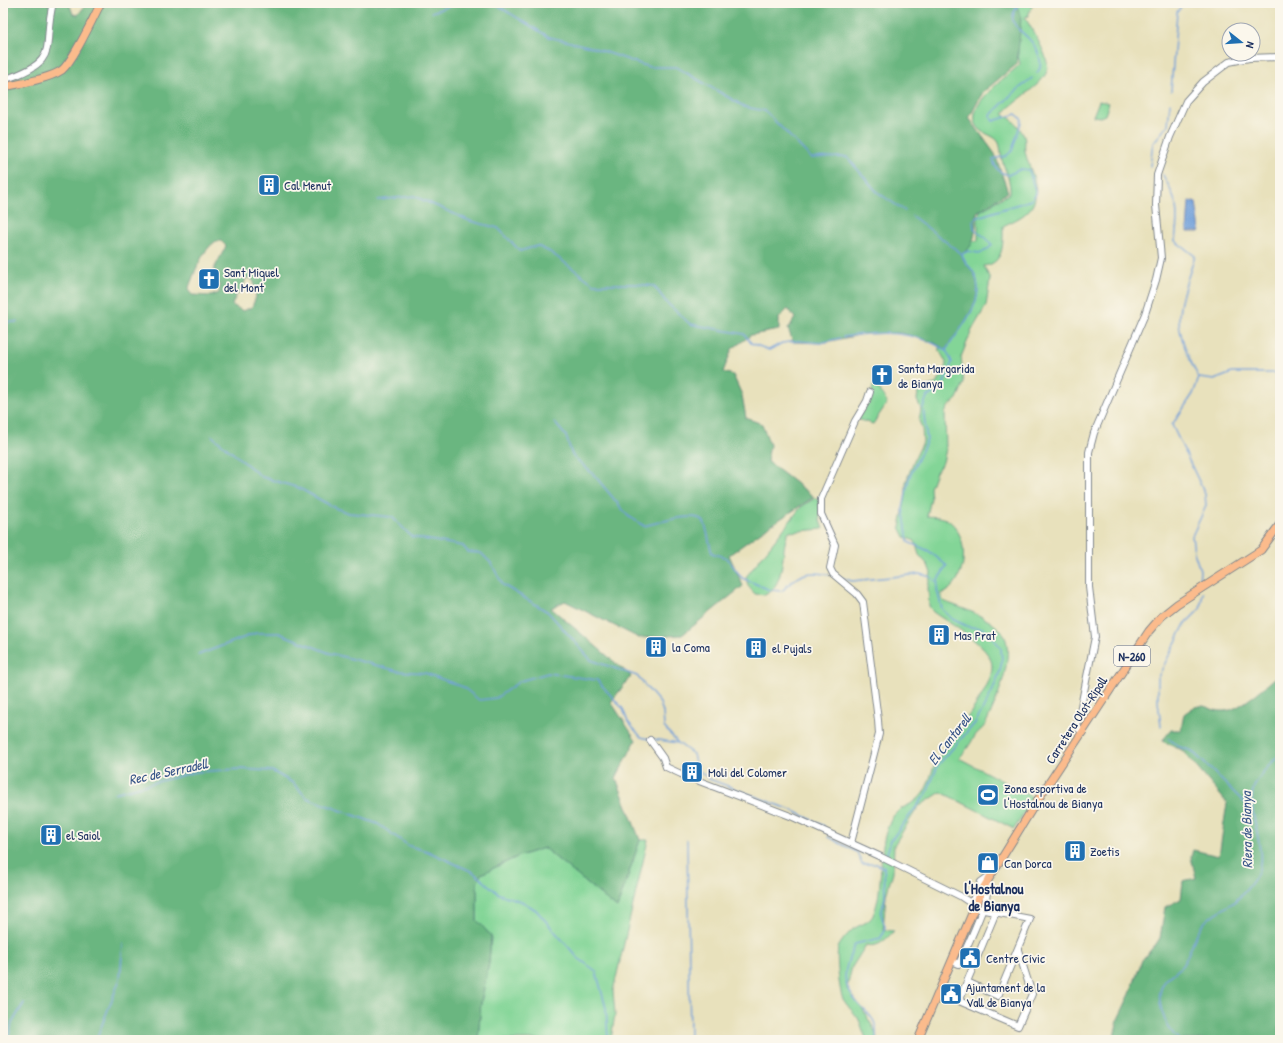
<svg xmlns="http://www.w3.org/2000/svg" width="1283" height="1043" viewBox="0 0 1283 1043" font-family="'Patrick Hand',sans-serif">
<rect width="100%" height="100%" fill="#fbf7ec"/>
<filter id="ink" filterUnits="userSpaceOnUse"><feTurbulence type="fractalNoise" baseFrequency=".025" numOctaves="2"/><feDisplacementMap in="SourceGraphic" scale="8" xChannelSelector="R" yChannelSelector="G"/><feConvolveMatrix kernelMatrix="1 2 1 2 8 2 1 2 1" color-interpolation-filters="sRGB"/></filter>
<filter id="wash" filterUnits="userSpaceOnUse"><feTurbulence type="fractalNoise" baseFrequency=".012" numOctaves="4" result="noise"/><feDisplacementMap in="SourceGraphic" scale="16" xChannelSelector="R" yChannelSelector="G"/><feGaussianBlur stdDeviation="0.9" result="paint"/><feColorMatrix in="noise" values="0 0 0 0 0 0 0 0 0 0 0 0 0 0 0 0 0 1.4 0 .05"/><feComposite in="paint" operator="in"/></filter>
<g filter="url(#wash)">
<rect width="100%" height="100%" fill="#e8e1bc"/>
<path fill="#83d597" stroke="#4f827a" d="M1013,3h20l-5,13 -3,1c6,12 26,41 22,54 -3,9 -14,17 -21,23 -8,7 -17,12 -23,20 10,5 16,12 21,22 2,5 0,10 1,15 3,17 15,32 9,51 -5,13 -19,18 -31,24 0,16 2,37 -19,40l6,13 -4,27 -14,24 -11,27 3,26 -7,16 -9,8 -3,6 1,36 -3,13 -7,10 -6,16 1,10 -4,18c6,1 13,0 19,3 25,14 23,65 -5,75l2,7c20,8 44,14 59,31 16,20 -7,73 -17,93 -3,5 -8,7 -10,11 -5,8 -9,15 -16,22l75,40 -20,31 -73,-37 -23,15 -24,38 -1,27 -7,23 -3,35 11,1c-9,9 -15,17 -28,14l-14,22 -5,21 16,22 11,19 4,11h-11c-4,-7 -5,-15 -9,-22 -5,-7 -11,-12 -15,-19 -4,-8 -7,-43 -5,-51 2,-5 7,-11 11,-15 7,-9 21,-8 25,-20 11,-30 2,-62 16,-91 8,-17 19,-14 30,-25 10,-10 10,-26 18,-38 13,-22 55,-69 54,-93 0,-20 -44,-43 -59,-54l-4,-6 -1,-19 3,-14 -3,-8 -9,-10 -4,-14 -10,-4 -5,-10 6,-32v-13l8,-22 9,-18 -1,-14 -3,-7 2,-12 -4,-9 1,-8 5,-5 13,-3 9,-13 1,-9 -7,-12v-8l22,-101h17v-24l2,-6 30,-18c1,-10 -4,-20 -7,-30 -3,-7 -1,-18 -6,-23 -6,-6 -15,-6 -20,-14 -13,-22 31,-49 43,-62l-11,-49z
M1099,101l10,2 -4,12 -5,2 -7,-1z
M873,386l7,4 7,13 -14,21 -16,-5 13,-19z
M815,498l4,2 1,20 3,9 -35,3c-8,20 -1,51 -23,63l-10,-1 -7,-8 -2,-9 55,-70z
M640,840h8l-35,151 2,23 -4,26h-133l3,-38 8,-39 2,-27 -14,-16v-37l4,-9 38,-18 25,-8 73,60z"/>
<path fill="#6ab680" stroke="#42726f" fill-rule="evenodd" d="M3,3h66l4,11 5,1 9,-12h929l5,15 -4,46 -34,28 -14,26 26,36 13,38 -31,20c-2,15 0,34 -15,42 2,10 9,12 13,21 12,26 -16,54 -29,75l-13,-8 -32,-9 -37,1 -43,9 -28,-1 -5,-13 7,-11 -7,-9 -9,9v12l-28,5 -19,14 -9,23 10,3 9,20 4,23 16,6 8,21 -3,16 47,36 -46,30 -39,28 14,31 -61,49 -43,3 -74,-37 -14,7 80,68 -20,26 25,38 -20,38 24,62 -23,68 -73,-60 -25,8 -38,18 -4,9v37l14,16 -2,27 -8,39 -3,38h-475zM216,241h5l5,5 -12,23v8l6,9 -1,7 -8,3 -19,-1 -4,-5c6,-16 13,-39 28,-49zM246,278h4l4,4 2,15 -4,10 -9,4 -11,-6 4,-10 6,-5z
M1280,674v366h-169l3,-3 4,-18 12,-25 12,-34 14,-16 4,-6 5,-31 16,-8 2,-18 13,-3 -5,-21 2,-7 26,6 8,-53 -45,-53 -20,-9 9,-11h10l3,-16c22,-17 21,-2 41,-3 16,-1 42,-27 55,-37z"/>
<path fill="#709fd9" stroke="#46679c" d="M1189,201l7,1 4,28 -1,2h-12z"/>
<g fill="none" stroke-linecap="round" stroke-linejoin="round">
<path stroke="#709fd9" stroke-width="1.5" d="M493,3l56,34 42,10 58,20h27l69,40 20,4 46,47 36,-1 30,35 28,19
M1019,3c-14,21 -2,23 10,36 8,8 16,25 8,34
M432,12l26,-9
M1171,91l6,-79 7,-9
M1150,166l3,-23 15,-18 2,-22
M1163,175c15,27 16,36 12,66l20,15c-6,20 -16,42 -16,63 0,18 12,44 20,59l-6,16 -21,31 33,69 1,12 -14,30 2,16 6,18 -1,12
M378,200l36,-4 56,25 28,7 22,23 17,-5 13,6 44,32h41l19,2 13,17 23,21 54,10 7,9 18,7 13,-7 16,-2 23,2 19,-5
M912,216l50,38
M3,322h14
M843,337c37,-6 70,-7 103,13
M1199,378l15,2 18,-7h48
M554,422l12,14 6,19 23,21 33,40 16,10c12,-3 53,-16 60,-4 4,9 5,22 8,31l15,5 15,20 28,12 12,1c16,-17 24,-21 47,-16
M212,436l50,41 37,11 36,20 14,5 43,4 20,20 51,9 5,6 13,1 10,10 12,22 45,27 43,48 46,16 23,27 3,9 1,15 14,16
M842,578l10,3 68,-7 11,3 6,5
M198,655l58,-22h23l50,20 69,18 27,2 38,14 16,13 17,-2 24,-17 28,-8 49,7 26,29 5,13 13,15 8,2
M1161,726l-3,-24v-25l27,-53 15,-15 3,-16
M652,739l26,4 15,11 3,14 13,11 85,32 30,15
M1169,739l11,8 12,4 61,60
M114,793l81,-21 45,-3 32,2 21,12 14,15 71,26 31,22 18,5 46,21 26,22 24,8 13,8 42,48 18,13 10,37 2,32
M828,837l29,15 5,12h15l7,4
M687,840l3,200
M886,856l5,-16 36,-47 11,-28 38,-43 16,-30 8,-21 2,-10 -1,-13 -10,-12 -9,-8 -13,-1 -17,-8 -10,-10 -5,-19 1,-11 9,-13 -18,-15 -21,-9 -5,-34 6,-30 18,-38 -4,-33 4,-10 15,-9 10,-26 -6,-12c13,-21 41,-49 29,-75 -4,-9 -11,-11 -13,-21l6,-3c11,3 16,3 24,-6l-5,-6 -13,-10 -1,-8 5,-4 53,-17 5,-6 -7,-24 -8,-1 -13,6c-9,-3 -13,-6 -15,-16l13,-3 6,-5 10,-32 -6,-5 -23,7 -3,-5 20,-20 22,-18
M8,1040l4,-17 12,-20
M96,1040l24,-61 3,-36
M876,1040c0,-5 1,-11 -1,-16 -2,-6 -9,-13 -14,-17 -21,-23 -19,-35 -6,-63l26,-6 4,-11 -4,-13 4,-17 -1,-31
M1179,1040c-13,-12 -28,-43 -13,-60 7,-8 13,-8 19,-19 7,-14 11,-32 23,-42 7,-6 16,-10 23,-15 9,-6 21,-20 26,-30 12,-22 -12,-64 -3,-87 5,-13 17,-23 26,-33"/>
</g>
</g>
<g filter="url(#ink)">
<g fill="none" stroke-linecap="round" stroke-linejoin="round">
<g stroke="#82888d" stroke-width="8">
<path id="minor" d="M3,82l3,-3c57,-19 35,-31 47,-76
M1082,733l-5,-7 18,-89 -6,-50v-135l5,-19 51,-119 11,-34 5,-22 -5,-53 1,-30 13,-38 16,-36 17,-19 26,-20 20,-4 31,-1
M650,740l13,18 3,9 15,7 112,43 88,40 79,39 15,10
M851,843l28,-109 -1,-14 -15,-118 -6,-8 -24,-20 -3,-6 5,-23 -14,-31v-15l34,-78 12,-20 3,-9
M971,904l10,-22 7,-5
M996,912l-37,89 59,25 14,-32 -14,-44
M952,961l7,3c6,-14 34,-70 28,-81
M967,982l31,14 32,-77 -56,-11"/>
</g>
<g stroke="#82888d" stroke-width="9">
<path id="major" d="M3,87c16,-3 46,-8 59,-17 12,-10 31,-52 39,-67
M918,1040l64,-150 55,-89 112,-170 13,-15 15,-12 84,-54 19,-26"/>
</g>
<use href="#minor" stroke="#fff" stroke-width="6"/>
<use href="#major" stroke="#fbbb8c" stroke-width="7"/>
</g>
</g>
<defs>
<g id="building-square" transform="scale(1.15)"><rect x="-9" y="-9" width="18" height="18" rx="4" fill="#1f6fb2" stroke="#fbf7ec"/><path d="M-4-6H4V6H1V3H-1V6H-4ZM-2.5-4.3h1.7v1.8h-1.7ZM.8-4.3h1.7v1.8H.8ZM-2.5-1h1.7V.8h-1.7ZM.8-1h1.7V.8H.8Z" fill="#fff"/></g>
<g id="church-square" transform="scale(1.15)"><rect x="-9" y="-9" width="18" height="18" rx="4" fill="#1f6fb2" stroke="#fbf7ec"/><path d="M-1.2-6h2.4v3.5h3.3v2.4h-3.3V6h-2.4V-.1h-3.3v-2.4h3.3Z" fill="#fff"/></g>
<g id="stadium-square" transform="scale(1.15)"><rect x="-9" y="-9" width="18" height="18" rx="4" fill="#1f6fb2" stroke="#fbf7ec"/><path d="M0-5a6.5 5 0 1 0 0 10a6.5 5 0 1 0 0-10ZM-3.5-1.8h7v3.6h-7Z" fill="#fff"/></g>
<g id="shop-square" transform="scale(1.15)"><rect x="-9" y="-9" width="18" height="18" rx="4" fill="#1f6fb2" stroke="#fbf7ec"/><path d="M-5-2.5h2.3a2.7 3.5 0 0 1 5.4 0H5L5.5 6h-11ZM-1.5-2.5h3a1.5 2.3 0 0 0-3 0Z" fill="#fff"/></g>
<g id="civic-square" transform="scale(1.15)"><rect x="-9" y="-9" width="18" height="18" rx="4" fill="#1f6fb2" stroke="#fbf7ec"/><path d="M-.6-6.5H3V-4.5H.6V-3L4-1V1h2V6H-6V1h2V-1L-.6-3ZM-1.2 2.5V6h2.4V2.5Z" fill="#fff"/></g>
</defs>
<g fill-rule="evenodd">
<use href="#building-square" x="269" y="185"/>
<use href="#church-square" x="209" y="279"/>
<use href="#church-square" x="882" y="375"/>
<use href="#building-square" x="939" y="635"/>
<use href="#building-square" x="656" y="647"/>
<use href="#building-square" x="756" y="648"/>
<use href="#building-square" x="692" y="772"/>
<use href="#stadium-square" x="988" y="795"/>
<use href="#building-square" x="51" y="835"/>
<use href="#building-square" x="1075" y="851"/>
<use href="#shop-square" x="988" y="863"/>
<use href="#civic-square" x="970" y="958"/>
<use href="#civic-square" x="951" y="994"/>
</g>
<g text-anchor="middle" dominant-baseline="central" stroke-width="3.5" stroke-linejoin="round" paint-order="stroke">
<rect fill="#fbf7ec" stroke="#5e6b89" stroke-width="1" x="1114" y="646" width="36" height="20" rx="3"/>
<g font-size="12" font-weight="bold" fill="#1b2f5e">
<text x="1132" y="656">N-260</text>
</g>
<g font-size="13" fill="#1b2f5e" stroke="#fbf7ec" text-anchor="start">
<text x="284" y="185">Cal Menut</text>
<text x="224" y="272">Sant Miquel<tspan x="224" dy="15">del Mont</tspan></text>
<text x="898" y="368">Santa Margarida<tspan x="898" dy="15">de Bianya</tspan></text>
<text x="954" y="635">Mas Prat</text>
<text x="672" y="647">la Coma</text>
<text x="772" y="648">el Pujals</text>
<text x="708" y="772">Moli del Colomer</text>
<text x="1004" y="788">Zona esportiva de<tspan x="1004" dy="15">l'Hostalnou de Bianya</tspan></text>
<text x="66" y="835">el Saiol</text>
<text x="1090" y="851">Zoetis</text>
<text x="1004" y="863">Can Dorca</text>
<text x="986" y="958">Centre Cívic</text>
<text x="966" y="987">Ajuntament de la<tspan x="966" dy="15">Vall de Bianya</tspan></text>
</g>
<g font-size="13" fill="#1b2f5e" stroke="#fbf7ec">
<text transform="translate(1076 720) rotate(-57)">Carretera Olot-Ripoll</text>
</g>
<g font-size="14" font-style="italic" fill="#395689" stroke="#fbf7ec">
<text transform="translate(949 739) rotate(-52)">El Cantarell</text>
<text transform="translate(168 771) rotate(-12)">Rec de Serradell</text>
<text transform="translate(1246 830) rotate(-91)">Riera de Bianya</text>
</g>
<g font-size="15" font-weight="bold" fill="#1b2f5e" stroke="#fbf7ec">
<text x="994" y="888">l'Hostalnou<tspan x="994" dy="17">de Bianya</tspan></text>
</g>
</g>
<rect width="1283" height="1043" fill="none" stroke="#fbf7ec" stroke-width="16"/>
<g transform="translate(1241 42) rotate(107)"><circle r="19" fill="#fbf7ec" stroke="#a1a7b3"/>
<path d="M0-3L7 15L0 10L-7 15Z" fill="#1f6fb2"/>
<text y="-6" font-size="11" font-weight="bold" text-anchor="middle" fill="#1b2f5e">N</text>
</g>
</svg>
